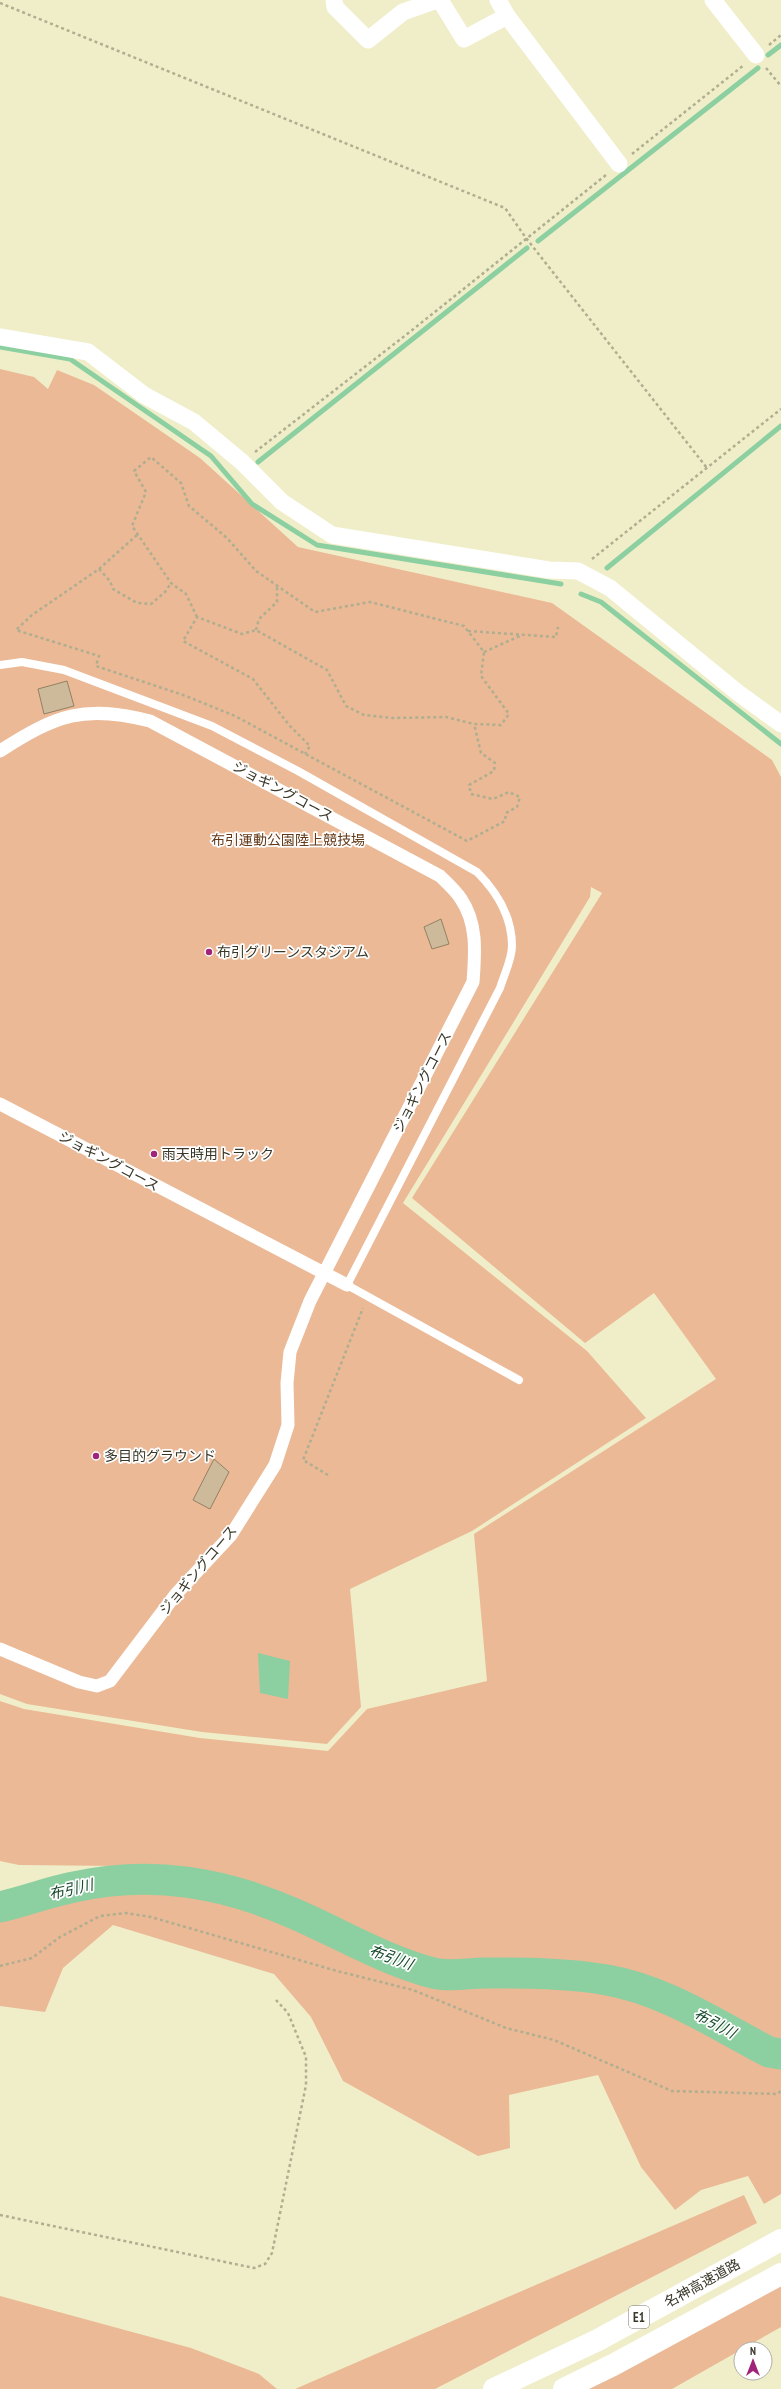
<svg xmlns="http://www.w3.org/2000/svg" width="781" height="2389" viewBox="0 0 781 2389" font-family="'PT Sans Narrow','Noto Sans JP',sans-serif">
<rect width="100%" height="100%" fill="#f0eec9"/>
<path fill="#ebb996" d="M0,369l34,8 14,12 9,-19 37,15 106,73 98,89 254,56 220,157 9,17v1417l-17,10 -16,-28 -47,14 -26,20 -34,-43 -43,-92 -89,20 1,53 -32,8 -135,-75 -32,-64 -37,-43 -161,-49 -50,43 -18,44 -45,-6v-112l117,-28 -98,-1 -19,-4v-160l24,8 176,29 128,13 39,-42 120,-28 -13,-147 242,-155 -62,-86 -69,50 -173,-145 190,-305 -11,-6 -1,10 -187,306 184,148 59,67 -174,113 -122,58 11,118 -34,37 -125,-12 -175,-28 -27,-10z
M744,2195l13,28 -322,166h-140z
M781,2284v43l-109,62h-84z
M0,2296l191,52 68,26 18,15h-277z"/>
<path fill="#8ccfa0" d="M258,1653l32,8 -2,38 -28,-6z"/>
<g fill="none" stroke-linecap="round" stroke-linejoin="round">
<path stroke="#8ccfa0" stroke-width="5" d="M768,55l13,-10
M538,241l220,-173
M0,347l70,12 141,97 41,48 65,41 244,39
M258,462l269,-214
M607,568l174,-142
M581,594l20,8 180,142"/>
<path stroke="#8ccfa0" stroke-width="31" d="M0,1907c25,-6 49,-15 74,-20 78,-17 149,-5 221,27 46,20 89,46 138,59 15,4 36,0 52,0 40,0 83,0 122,7 58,10 110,45 162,72l12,2"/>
</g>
<path fill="#ccba9a" stroke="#938163" d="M67,681l7,25 -30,8 -6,-25z
M441,919l8,25 -17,5 -8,-22z
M214,1459l15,13 -19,37 -17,-9z"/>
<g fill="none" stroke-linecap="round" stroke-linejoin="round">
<path stroke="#afae90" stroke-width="2.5" stroke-dasharray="3 3" stroke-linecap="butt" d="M0,3l505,205 21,30 181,230
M769,45l12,-10
M766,68l15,18
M632,154l112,-89
M255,452l156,-121 195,-156
M137,535l-38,34 -67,46 -16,15 83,26 -3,10 90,30 49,20 232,125 38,-20 1,-8 11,-6 3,-10 -11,-5 -16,7 -22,-5 -2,-9 25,-14 1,-8 -14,-10 -7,-29
M592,559l189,-150
M99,569l11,12 3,8 24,14 14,1 14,-12 6,-9
M197,617l-11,-23 -15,-11 -39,-57 14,-34 -12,-21 17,-14 30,26 8,23 38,32 29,33 59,41 55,-10 94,24 20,26 -3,24 28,38 -8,11 -27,-1 -28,-7 -53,1 -29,-3 -18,-9 -19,-36 -71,-40 -14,4 -45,-17 -14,24 70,38 36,46 21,21 -5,8
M256,630l3,-11 18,-17v-16
M468,631l88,6 2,-10
M484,652l38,-17
M328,1475l-25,-15 60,-152
M0,1966l32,-8 28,-21 40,-21 26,-3 25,4 186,54 76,19 93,38 48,12 118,51 106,3 3,-4
M0,2215l254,53 11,-4 7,-11 34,-168v-28l-18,-44 -12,-13"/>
<path stroke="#fff" stroke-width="8" d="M0,665l22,-3 42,8 148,56 86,45 179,101c20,20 35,44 35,74 0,13 -8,29 -12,42l-153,297 172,95"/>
<path stroke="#fff" stroke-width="13" d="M0,751c56,-36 84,-47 150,-30l290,155c7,7 16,15 21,23 17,25 14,55 12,83l-163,319 -20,51 -3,31 1,42 -13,40 -44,70 -55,59 -66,87 -13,5 -18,-4 -79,-33
M0,1104l347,181"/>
<path stroke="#fff" stroke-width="17" d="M334,0l1,7 33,33 35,-28 34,-12
M440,0l24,39 43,-23 -9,-16
M713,0l43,55
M507,16l112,148
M0,337l88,15 56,43 50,27 48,40 40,40 50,33 217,35 29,1 32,17 127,104 44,32"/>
<path stroke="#fff" stroke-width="22" d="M494,2389l104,-49 183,-100
M564,2389l49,-24 168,-91"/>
</g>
<g fill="#a0247a" stroke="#fff" stroke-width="1.5">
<circle cx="209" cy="952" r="4"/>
<circle cx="154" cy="1154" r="4"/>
<circle cx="96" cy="1456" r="4"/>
</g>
<g text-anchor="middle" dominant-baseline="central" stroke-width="3.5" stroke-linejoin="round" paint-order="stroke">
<rect fill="#fff" stroke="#747368" stroke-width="1" x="629" y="2306" width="20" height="22" rx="3"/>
<g font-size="13" font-weight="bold" fill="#383728">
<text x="639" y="2317">E1</text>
</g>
<g font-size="14" fill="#383728" stroke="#fff">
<text transform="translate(283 791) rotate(28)">ジョギングコース</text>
<text transform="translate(422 1082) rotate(-63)">ジョギングコース</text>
<text transform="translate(109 1161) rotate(28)">ジョギングコース</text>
<text transform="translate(198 1570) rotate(-50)">ジョギングコース</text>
<text transform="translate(702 2283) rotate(-29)">名神高速道路</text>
</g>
<g font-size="14" fill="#643918" stroke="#fff">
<text x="288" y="840">布引運動公園陸上競技場</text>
</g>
<g font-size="14" fill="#383728" stroke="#fff" text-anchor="start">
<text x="217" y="952">布引グリーンスタジアム</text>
<text x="162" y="1154">雨天時用トラック</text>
<text x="104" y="1456">多目的グラウンド</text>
</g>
<g font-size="15" font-style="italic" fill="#174a2b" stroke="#fff">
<text transform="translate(71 1889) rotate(-13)">布引川</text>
<text transform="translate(391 1957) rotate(20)">布引川</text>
<text transform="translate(715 2023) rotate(28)">布引川</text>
</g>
</g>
<g transform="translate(753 2361)"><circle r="19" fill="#ffffff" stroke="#afafa9"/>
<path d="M0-3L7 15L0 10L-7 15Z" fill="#a0247a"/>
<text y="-6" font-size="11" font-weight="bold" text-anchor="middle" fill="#383728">N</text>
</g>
</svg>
